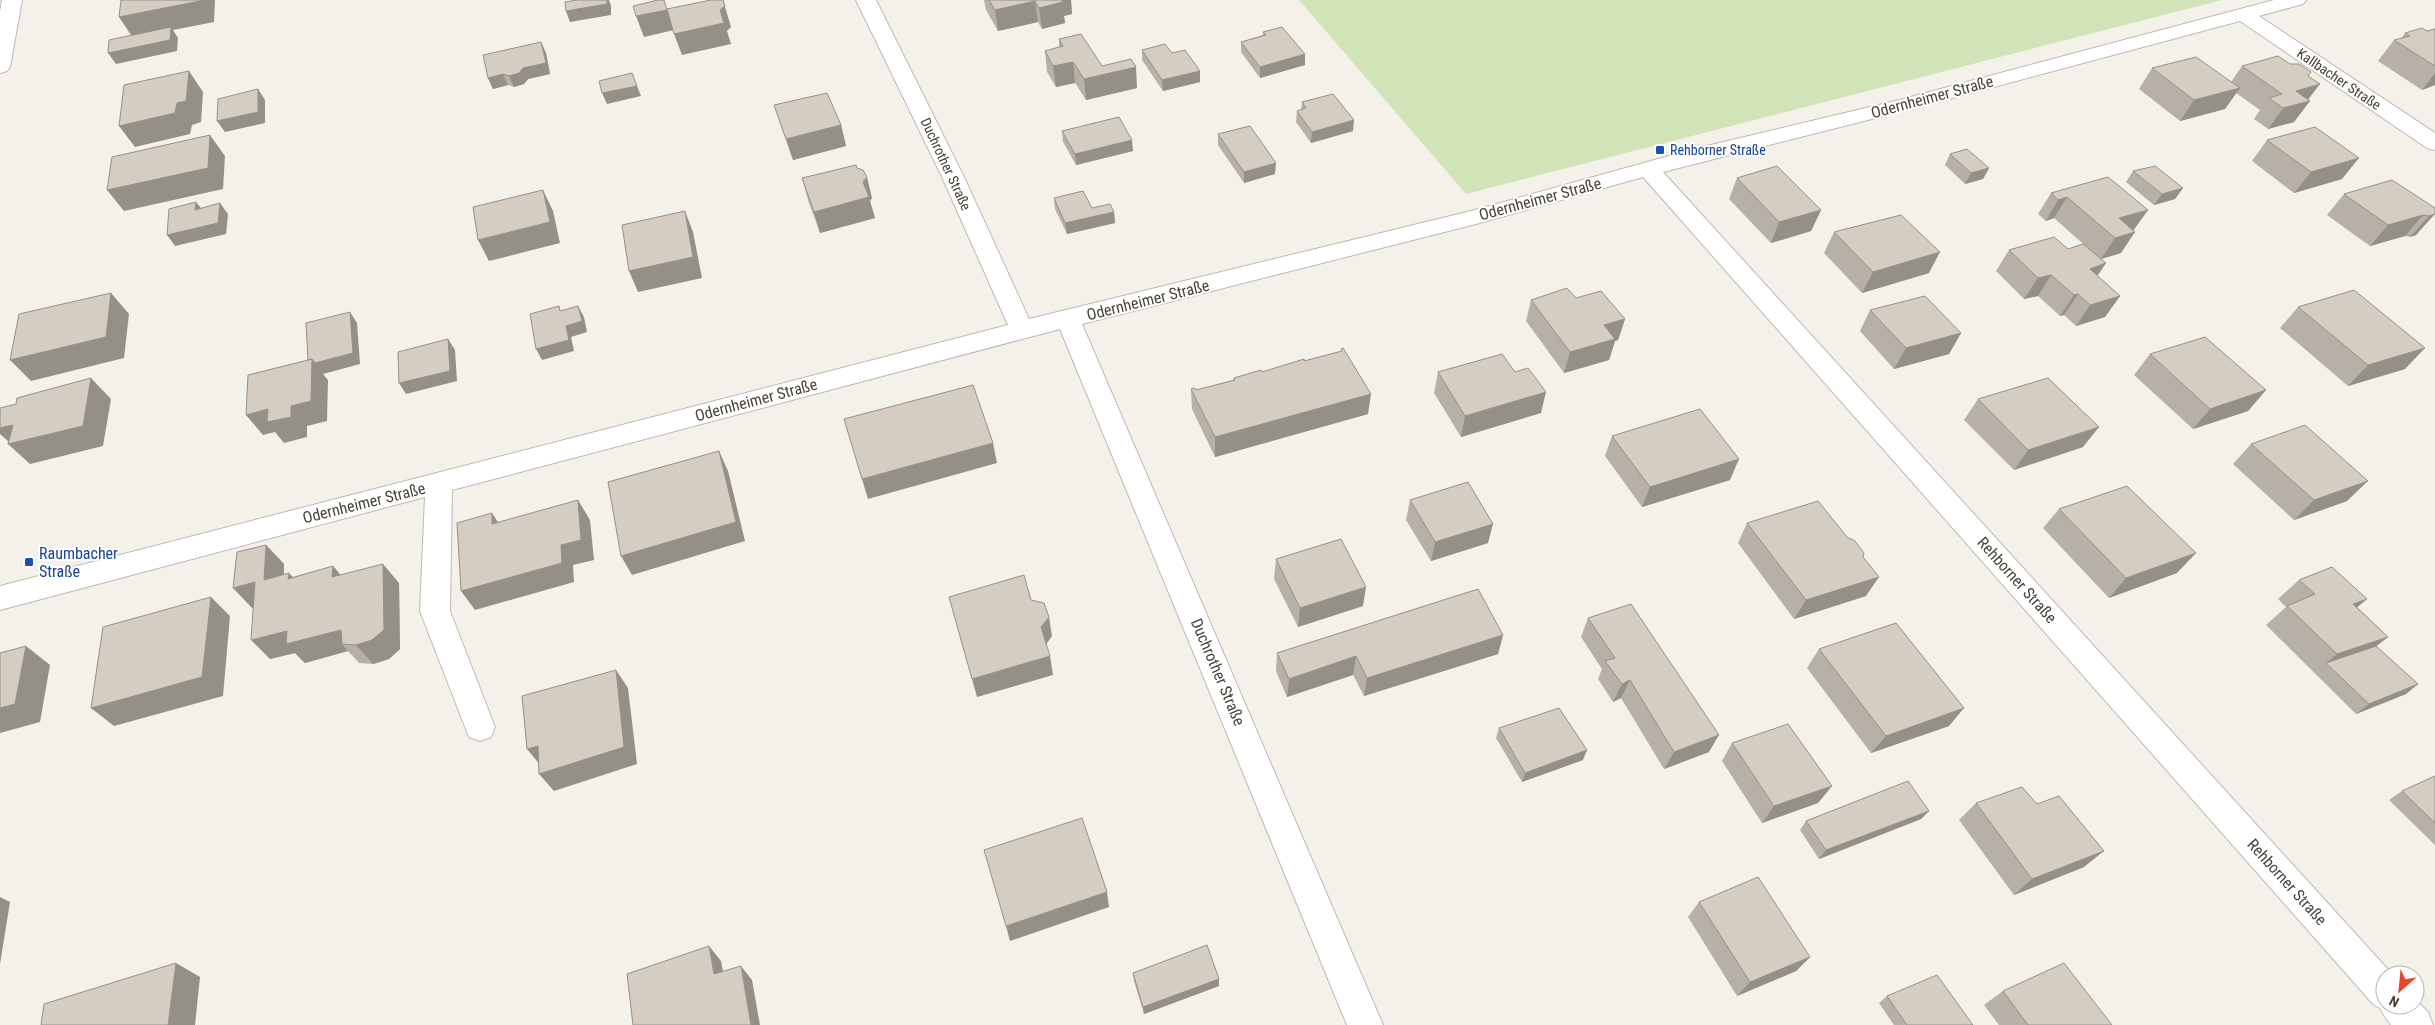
<svg xmlns="http://www.w3.org/2000/svg" width="2435" height="1025" viewBox="0 0 2435 1025" font-family="'Roboto Condensed',sans-serif">
<rect width="100%" height="100%" fill="#f4f1eb"/>
<path fill="#d1e4b7" d="M1299,0h923l-756,194z"/>
<g fill="none" stroke-linecap="round" stroke-linejoin="round">
<g stroke="#bfb8ae" stroke-width="2">
<path id="minor" d="M2,0h20l-12,67 -3,4 -7,2v-61z
M856,0h20l88,177 65,142 446,-109 219,-61 209,-50 371,-99h32l-3,4 -44,12 176,117v17l-8,-2 -187,-127 -325,87 -252,64 730,803h-8v30h30v-6l13,13 5,13h-42l-6,-8 -5,-9 -7,-4 -730,-827 -167,47 -394,100 301,701h-36l-287,-696 -608,161 -2,121 45,116 -4,10 -11,4 -11,-4 -4,-10 -45,-116 5,-114 -425,113v-24l1008,-261 -66,-148z"/>
</g>
<use href="#minor" fill="#fff" fill-rule="evenodd"/>
</g>
<path fill="#b7b0a6" d="M984,0h87l1,14 -8,2 1,7 -23,6 -4,-7 -40,9 -12,-21z
M2435,29v56l-13,5 -44,-29 16,-21 7,-1 4,-6 22,-2z
M1263,32l42,33 -45,13 -19,-26v-10l22,-7z
M1059,39l43,27 35,22 -51,12 -11,-17 -19,4 -9,-15 -2,-21 14,-4z
M541,42l5,11 4,21 -22,5 -4,5 -10,3 -6,-2 -15,4 -5,-11z
M1142,50l30,3 28,18v11l-37,9 -21,-31z
M2242,66l66,10v24l-14,22 -26,7 -14,-10 6,-9 -24,-17 -11,16 -45,12 -41,-32 13,-21 79,14z
M1302,102l51,29 -42,12 -15,-21 1,-11 4,-1z
M774,105l67,20 5,21 -53,14 -12,-34z
M1062,131l71,20 -57,14 -13,-23z
M1218,134l57,40 -31,9 -26,-38z
M2267,140l75,39 -48,14 -42,-32z
M1950,154l39,14 -6,11 -18,5 -20,-19z
M2133,171l50,17 -8,11 -21,6 -28,-23z
M2108,177l26,53 -13,23 -20,6 -4,16 23,21 -15,21 -29,9 -12,-11 -4,1 -22,-20 -14,3 -28,-28 13,-21 59,-1 30,8 -44,-39 -8,3 -8,-7 13,-21z
M802,178l70,20 -2,3 5,17 -55,15 -12,-33z
M1737,178l84,32 -10,21 -40,12 -42,-44z
M2344,194l91,14 -19,27 -6,2 -5,-1 -35,10 -43,-31z
M1054,198l38,10 22,4 1,11 -48,11 -12,-25z
M1834,232l95,41 -67,20 -38,-40z
M1576,298l49,21 -7,21 -3,1 -6,19 -45,13 -38,-52 5,-21z
M2298,307l107,62 -57,17 -68,-58z
M1870,310l91,23 -12,21 -55,15 -34,-38z
M1341,349l27,65 -153,43 -23,-48 -1,-20 5,1 37,-10 1,-2 28,-6 79,-20z
M2150,354l116,36 -18,21 -55,18 -59,-54z
M1438,372h77l26,41 -80,24 -27,-44z
M1978,399l105,48 -69,23 -50,-50z
M1612,436l118,44 -88,27 -37,-51z
M2251,444l96,57 -53,19 -61,-56z
M1410,500l78,43 -57,18 -25,-41z
M2059,509l118,64 -68,25 -66,-70z
M1747,523l116,34 3,39 -72,23 -56,-76z
M266,545l18,19v10l9,3 40,-11 7,9 59,8 1,66 -11,10 -16,5 -14,-1 -11,-12 -43,12 -10,-10 -25,6 -17,-52 -1,1z
M1276,559l87,47 -65,21 -24,-48z
M2299,580l68,19 -10,8 31,30 -12,9 42,38 -12,10 -50,20 -90,-89 20,-18 -8,-8z
M1588,618l121,134 -45,17 -43,-71 -8,4 -15,-23 4,-10 -21,-32z
M1503,635l-5,19 -134,42 -11,-21 -66,22 -11,-26 1,-18z
M1819,649l130,77 -78,27 -64,-85z
M1499,728l84,32 -61,22 -26,-44z
M1732,743l100,43 -14,17 -56,20 -40,-62z
M2435,776v69l-46,-45 13,-9z
M1976,803l61,1 47,63 -70,28 -55,-75z
M1929,811l-8,8 -102,40 -19,-29 6,-9z
M1699,902l111,55 -14,14 -59,25 -49,-79z
M1133,973l86,6v7l-75,28 -10,-33z
M2003,991l109,34h-113l-15,-20z
M1887,996l86,29h-79l-15,-22z"/>
<path fill="#959087" d="M200,0h15l-1,22 -41,8 5,8 -1,13 -61,13 -8,-11 25,-15 -14,-21z
M607,0h2l2,6v9l-41,7 -4,-11z
M723,0l8,27 -4,4 4,13 -49,11 -8,-21 46,-24z
M1060,0h11l1,14 -8,2 1,7 -23,6 -3,-21z
M1035,1l3,21 -40,9 -3,-21z
M667,10l7,20 -30,7 -8,-21z
M541,42l5,11 4,21 -22,5 -4,5 -10,3 -5,-11z
M1305,54v11l-45,13v-11z
M1073,62l2,21 -19,4 -3,-21z
M1136,67l1,21 -51,12 -2,-21z
M189,71l14,21 -2,30 -9,3 -2,9 -55,13 -16,-21 58,-23z
M1200,71v11l-37,9 -1,-11z
M2435,73v12l-13,5z
M503,74l5,11 -15,4 -5,-11z
M2320,84l-13,17h3l-16,21 -26,7 28,-38z
M637,86l4,10 -34,8 -5,-11z
M2240,88l-15,21 -45,12 14,-21z
M258,89l7,11v23l-40,9 -8,-11z
M1354,120l-1,11 -42,12 1,-11z
M841,125l5,21 -53,14 -7,-21z
M210,135l15,21 -2,33 -99,22 -17,-21z
M1132,140l1,11 -57,14 -1,-11z
M2359,158l-17,21 -48,14 17,-21z
M1276,163l-1,11 -31,9v-11z
M1989,168l-6,11 -18,5 6,-11z
M867,177l5,21 -2,3 5,17 -55,15 -6,-21 49,-30z
M2183,188l-8,11 -21,6 8,-11z
M543,190l10,21 7,32 -71,18 -11,-21z
M2067,197l-13,21 -8,3 12,-21z
M196,202l9,11 -10,-3z
M220,203l8,11 -2,20 -51,12 -8,-11z
M1821,210l-10,21 -40,12 8,-21z
M2148,210l-15,21 -14,-13z
M685,211l8,21 9,46 -64,14 -9,-21z
M1114,212l1,11 -48,11 -2,-11z
M2435,214l-19,21 -6,2 19,-21z
M2423,215l-18,21 -35,10 18,-21z
M2135,232l-14,21 -20,6 14,-21z
M1940,252l-11,21 -67,20 11,-21z
M2106,263l-14,21 -2,-15z
M2051,275l-13,21 -14,3 14,-21z
M111,293l18,21 -5,44 -93,23 -21,-21z
M2078,294l-14,21 -4,1 14,-21z
M2120,296l-15,21 -29,9 14,-21z
M578,306l6,11 3,15 -16,5 3,14 -32,9 -6,-11 30,-23z
M350,312l7,11 3,41 -37,10 5,6 -1,41 -20,5v11l-23,6 -9,-11 -12,3 -17,-20 22,-6 23,-3 21,-47z
M1625,319l-7,21 -3,1 -6,19 -45,13 6,-21 34,-27z
M1961,333l-12,21 -55,15 12,-21z
M448,339l7,11 2,31 -51,13 -7,-11z
M2425,348l-20,21 -57,17 20,-21z
M91,378l20,21 -8,47 -73,18 -22,-20 2,-1 -10,-9v-6z
M2266,390l-18,21 -55,18 17,-20z
M1546,392l-5,21 -80,24 4,-21z
M1371,394l-3,20 -153,43v-20z
M2099,427l-16,20 -69,23 14,-20z
M993,443l4,20 -129,36 -6,-20z
M719,451l9,20 17,70 -113,34 -11,-19z
M1739,459l-9,21 -88,27 8,-20z
M2368,481l-21,20 -53,19 20,-20z
M578,500l12,20 4,40 -21,5 1,17 -99,28 -14,-19 100,-46z
M492,513l13,20 -13,-9z
M1493,524l-5,19 -57,18 4,-19z
M266,545l18,19 -2,35 -18,-19z
M2196,553l-19,20 -68,25 17,-20z
M383,564l16,19 1,66 -11,10 -16,5 -17,-19z
M333,566l17,20 -18,-9z
M289,573l18,19 -19,-13z
M1879,577l-13,19 -72,23 12,-19z
M255,582l18,19 -21,7 -19,-20z
M1366,587l-3,19 -65,21 2,-19z
M211,597l19,19 -7,80 -109,30 -23,-18z
M2367,599l-23,19 9,-14z
M1049,617l3,19 -7,10 -4,-19z
M341,630l1,14 6,7 -43,12 -10,-10 -25,6 -19,-19 36,-9z
M1503,635l-5,19 -134,42 3,-18z
M2388,637l-24,19 -38,7 11,-9z
M26,646l24,19 -10,57 -40,11v-25z
M1050,656l3,19 -76,22 -5,-18z
M1356,656l-3,19 -66,22 2,-18z
M616,670l12,18 9,76 -83,27 -15,-17z
M1630,680l-9,18 -8,4 9,-18z
M2418,684l-12,10 -50,20 13,-10z
M1964,708l-15,18 -78,27 15,-17z
M1719,735l-10,17 -45,17 10,-17z
M538,746l3,20 -14,-17z
M1587,750l-4,10 -61,22 3,-9z
M1832,786l-14,17 -56,20 12,-17z
M1929,811l-8,8 -102,40 7,-9z
M2104,851l-20,16 -70,28 18,-16z
M1107,892l2,15 -99,34 -4,-15z
M0,897l10,5 -10,62z
M709,946l12,15 5,27 -12,-14z
M1810,957l-14,14 -59,25 13,-14z
M176,963l24,14 -5,48h-27z
M741,966l11,14 8,45h-9z
M1219,979v7l-75,28 -1,-7z"/>
<path fill="#d5cdc1" stroke="#959087" d="M121,0h79v1l-81,16z
M577,0h30v4l-41,7 -1,-9z
M658,0h6l3,10 -31,6 -3,-10z
M711,0h12l2,6 -5,4 4,13 -50,11 -7,-25z
M989,0h73l1,2 -24,6 -4,-7 -40,9z
M171,27l-1,13 -62,13 1,-13z
M1282,27l23,27 -45,13 -19,-25 25,-7 -3,-3z
M2422,28l5,3 8,-2v37l-41,-26 16,-4 -5,-3z
M1081,34l21,32 29,-7 5,8 -52,12 -11,-17 -20,4 -8,-15 18,-5 -4,-7z
M541,42l5,21 -23,5 -4,5 -10,3 -6,-2 -15,4 -5,-23z
M1165,44l7,9 13,-3 15,21 -38,9 -20,-30z
M2278,56l12,8h9l12,8 -3,4 12,8 -24,7 14,10 -27,7 -14,-10 13,-4 -40,-28z
M2196,57l44,31 -46,12 -42,-32z
M189,71l-3,30 -9,2 -2,10 -56,13 5,-41z
M632,73l5,13 -35,7 -3,-12z
M258,89v23l-41,9 1,-22z
M827,93l14,32 -55,14 -12,-34z
M1333,94l21,26 -42,12 -15,-21 9,-3 -4,-6z
M1119,117l13,23 -57,14 -13,-23z
M1250,126l26,37 -32,9 -26,-38z
M2315,127l44,31 -48,14 -44,-32z
M210,135l-2,33 -101,22 5,-33z
M1967,149l22,19 -18,5 -21,-19z
M856,165l1,3 6,2 4,7 -4,5 6,15 -55,15 -12,-34z
M1777,166l44,44 -42,12 -42,-44z
M2155,166l28,22 -21,6 -29,-23z
M2108,177l40,33 -29,8 16,14 -20,6 -48,-41 -9,3 -7,-7z
M2392,180l43,28v6l-6,2 -6,-1 -35,10 -44,-31z
M543,190l7,32 -72,18 -5,-33z
M1083,191l9,17 18,-4 4,8 -49,11 -11,-25z
M196,202l-1,8 25,-7 -2,20 -51,12 2,-26z
M685,211l8,46 -64,14 -7,-46z
M1901,215l39,37 -67,20 -39,-40z
M2054,237l14,12 15,-5 23,19 -16,6 30,27 -30,9 -12,-11 -4,1 -23,-20 -13,3 -29,-28z
M1567,288l9,10 25,-7 24,28 -21,6 11,14 -45,13 -39,-52z
M2354,290l71,58 -57,17 -70,-58z
M111,293l-5,44 -96,23 9,-46z
M1925,296l36,37 -55,15 -36,-38z
M559,306l1,5 18,-5 4,15 -16,5 3,14 -33,9 -6,-35z
M350,312l3,41 -38,10 -3,-4 -4,1 -2,-37z
M2205,337l61,53 -56,19 -60,-55z
M448,339l2,32 -51,12 -1,-31z
M1343,348l28,46 -156,43 -24,-48 4,-1 1,2 39,-10 -1,-2 27,-8 1,2 42,-13v2l38,-10 -1,-2z
M1502,354l13,18 13,-4 18,24 -81,24 -27,-44z
M312,359l-1,42 -20,5v11l-24,5 1,-13 -22,6 2,-40z
M91,378l-8,48 -75,18 5,-19 -13,3v-20l16,-4 1,-6z
M2048,378l51,49 -71,23 -50,-51z
M973,385l20,58 -131,36 -18,-60z
M1700,409l39,50 -89,28 -38,-51z
M2305,425l63,56 -54,19 -63,-56z
M719,451l17,71 -115,34 -13,-74z
M1468,482l25,42 -58,18 -25,-42z
M2127,486l69,67 -70,25 -67,-69z
M578,500l3,40 -20,5 1,18 -101,28 -4,-68 35,-10v11z
M1818,501l29,36 8,4 9,12 -1,4 16,20 -73,23 -59,-77z
M1341,539l25,48 -66,21 -24,-49z
M266,545l-2,35 25,-7 -1,6 45,-13 -1,11 51,-13 1,66 -12,10 -16,5 -14,-1 -1,-14 -55,14 1,-13 -36,9 4,-58 -22,6 4,-36z
M2332,567l35,32 -14,5 35,33 -51,17 -50,-48 28,-12 -16,-14z
M1024,575l7,25 13,3 5,14 -8,10 9,29 -78,23 -23,-82z
M1478,589l25,46 -136,43 -11,-22 -67,23 -12,-26z
M211,597l-9,80 -111,31 12,-81z
M1631,604l88,131 -45,17 -44,-72 -8,4 -17,-23 10,-3 -27,-40z
M1896,623l68,85 -78,28 -67,-87z
M26,646l-11,58 -15,4v-55z
M2376,646l42,38 -49,20 -43,-41z
M616,670l8,77 -85,27 -1,-28 -11,3 -5,-53z
M1559,708l28,42 -62,23 -26,-45z
M1788,724l44,62 -58,20 -42,-63z
M2435,776v47l-33,-32z
M1908,781l21,30 -103,39 -20,-29z
M2022,787l15,17 22,-8 45,55 -72,28 -56,-76z
M1082,818l25,74 -101,34 -22,-76z
M1758,877l52,80 -60,25 -51,-80z
M1207,945l12,34 -76,28 -10,-34z
M709,946l5,28 27,-8 10,59h-118l-6,-51z
M176,963l-8,62h-127l3,-21z
M2064,963l48,62h-84l-25,-34z
M1937,975l36,50h-66l-20,-29z"/>
<g fill="#1a4fb4" stroke="#fff" stroke-width="2">
<rect x="1655" y="145" width="10" height="10" rx="2.5"/>
<rect x="24" y="557" width="10" height="10" rx="2.5"/>
</g>
<g text-anchor="middle" dominant-baseline="central" stroke-width="4" stroke-linejoin="round" paint-order="stroke">
<g font-size="14" fill="#484239" stroke="#fff">
<text transform="translate(2339 79) rotate(34)">Kallbacher Straße</text>
<text transform="translate(946 164) rotate(65)">Duchrother Straße</text>
</g>
<g font-size="14" fill="#164399" stroke="#fff" text-anchor="start">
<text x="1670" y="150">Rehborner Straße</text>
</g>
<g font-size="16" fill="#484239" stroke="#fff">
<text transform="translate(1932 97) rotate(-15)">Odernheimer Straße</text>
<text transform="translate(1540 199) rotate(-15)">Odernheimer Straße</text>
<text transform="translate(1148 300) rotate(-14)">Odernheimer Straße</text>
<text transform="translate(756 400) rotate(-15)">Odernheimer Straße</text>
<text transform="translate(364 503) rotate(-14)">Odernheimer Straße</text>
<text transform="translate(2017 580) rotate(48)">Rehborner Straße</text>
<text transform="translate(1218 672) rotate(67)">Duchrother Straße</text>
<text transform="translate(2287 882) rotate(48)">Rehborner Straße</text>
</g>
<g font-size="16" fill="#164399" stroke="#fff" text-anchor="start">
<text x="39" y="553">Raumbacher<tspan x="39" dy="18">Straße</tspan></text>
</g>
</g>
<g transform="translate(2400 990) rotate(207)"><circle r="24" fill="#ffffff" stroke="#b6b3b0"/>
<path d="M0-4L9 19L0 12L-9 19Z" fill="#e8472e"/>
<text y="-8" font-size="14" font-weight="bold" text-anchor="middle" fill="#484239">N</text>
</g>
</svg>
